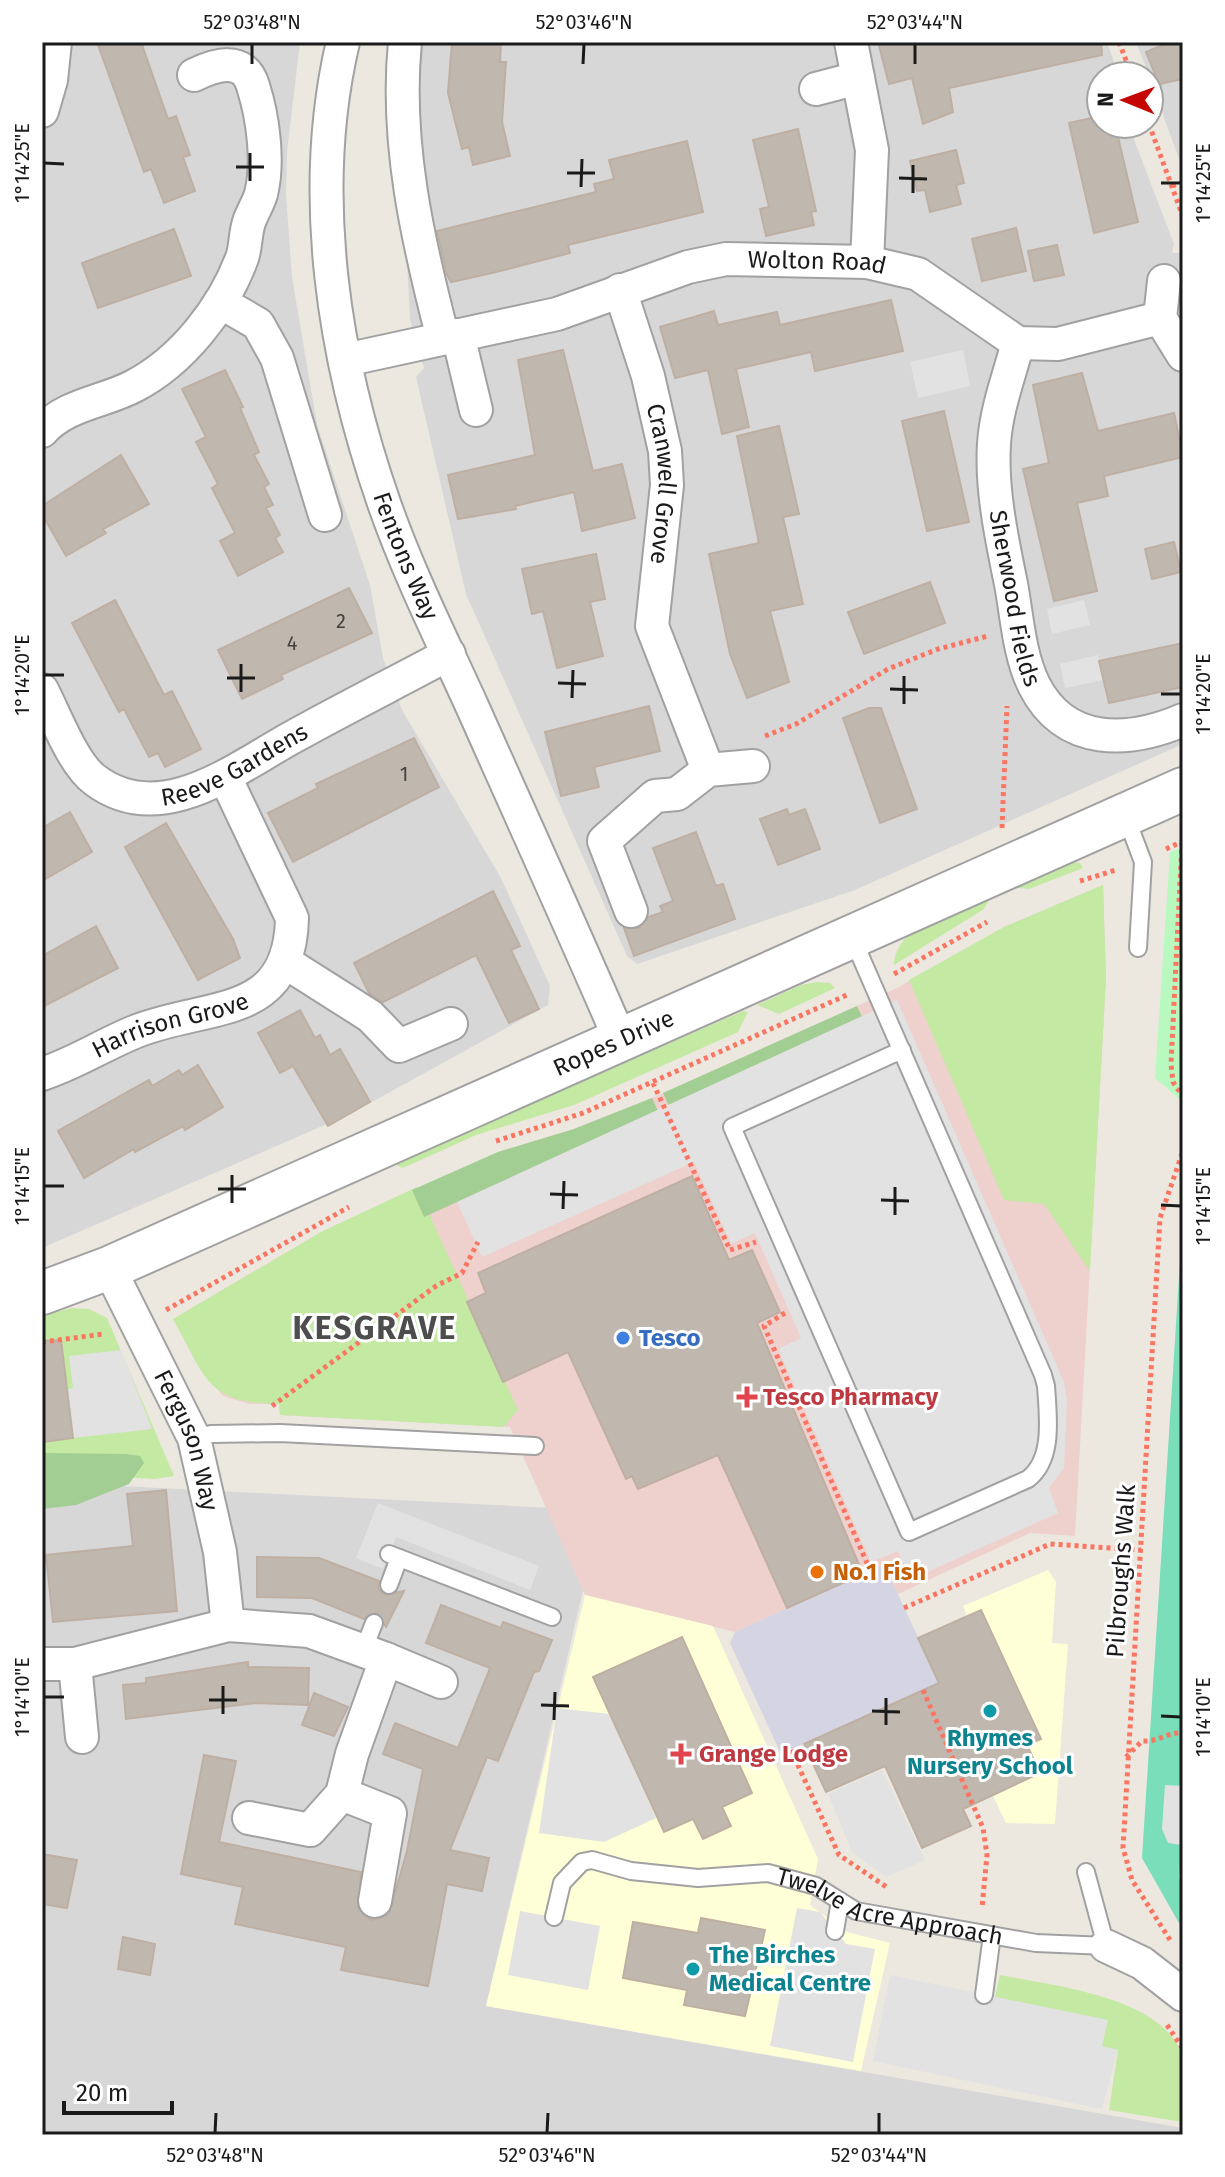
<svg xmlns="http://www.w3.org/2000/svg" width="1225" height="2177" viewBox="0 0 1225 2177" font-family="'Fira Sans',sans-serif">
<rect width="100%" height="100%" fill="#ece8df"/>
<path fill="#d8d7d7" d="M42,42h258l-13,110 -1,42 6,83 25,148 53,160 13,73 19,52 99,168 49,108 -2,19 -198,109 -308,134z
M396,42h711l12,34h-18v48h27l46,120 -2,9h11v491l-328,146 -218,74 -10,-8 -161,-362 -50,-217 8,-9 -14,-49z
M1136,42h47v128l-34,-94z
M42,1482l510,26 33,74 -99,424 697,122v7h-1141z"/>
<path fill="#eed0cd" d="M1103,885l3,93 -31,558 -45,-3 -132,61 -14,-30 -149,68 -150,-37 -75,-168 -230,-12 -1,-11h-30l-26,-8 -21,-26 -29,-51 150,-88 175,-79 76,-23 78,-31 245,-110 107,-61z"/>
<path fill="#feffd6" d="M1048,1570l8,12 -4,61 16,1 -13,180 -49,-1 -88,-185 49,-22 -4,-10z
M585,1595l128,31 105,233 -8,46 37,27 43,11 -29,128 -375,-65z"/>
<path fill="#c3e9a3" d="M1074,862l6,1 3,5 -54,21 -21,-2z
M1103,885l3,93 -16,293 -46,-67 -40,-4 -95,-220 95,-53z
M990,898l-6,11 -90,56c1,-41 65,-54 96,-67z
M817,982l13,1 5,5 -56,26 -22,-9 44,-20z
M743,1011l5,1 -10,20 -164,73 -98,30 -73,33 -9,-4z
M417,1187l101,223 -15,17 -223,-12 -1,-11c-73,0 -74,-28 -106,-85l150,-88z
M72,1308l17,1 18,9 67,158 -20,3 -112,-7v-157z
M1000,1975c53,11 160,21 182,79 7,18 1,49 1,68l-74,-12 9,-60 -16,-3 -107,-50z"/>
<path fill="#a2cd93" d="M857,1006l15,32 -18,-16 -185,84 -6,-13z
M652,1098l6,13 -234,106 -12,-27 86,-38 76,-23z
M42,1453l84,1 14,2 4,7 -15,21 -53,21 -34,4z"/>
<path fill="#b9f9c0" d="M1183,847v255l-28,-24 15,-226z"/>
<path fill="#7bdeba" d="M1183,1214v716l-41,-72z"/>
<path fill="#e2e2e2" d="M963,350l7,36 -52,12 -8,-36z
M1084,600l6,25 -38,9 -5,-25z
M1098,655l6,25 -39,8 -5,-24z
M897,1000l167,382 3,18 -3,68 -15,20 9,25 -148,67 -12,-29 -27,11 -93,-213 23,-11 -46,-105 -24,11 -37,-82 -212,95 -25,-55z
M121,1350l31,79 -79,9 -6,-48 6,-2 -4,-32z
M378,1503l161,63 -9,24 -134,-53 -13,32 -27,-11z
M557,1708l53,6 46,104 -52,24 -65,-9z
M882,1770l43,90 -39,17 -34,-25 -24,-58z
M1165,1785l18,1v93h-4l3,-34 -14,-2 -6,-14z
M797,1908l23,4 26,32 29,5 -22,113 -83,-16z
M520,1911l80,15 -12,64 -80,-15z
M890,1975l218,45 -6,26 16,4 -16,59 -229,-48z"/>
<path fill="#d4d4e2" d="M884,1564l55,119 -158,71 -51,-111 5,-11z"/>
<path fill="#c0b8af" stroke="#beafa2" stroke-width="2" d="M97,42h44l27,77 8,-3 14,39 -7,2 12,34 -31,12 -13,-34 -7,3z
M452,42h49l-1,20h6l-4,60 8,34 -37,9 -4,-18 -7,2 -14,-56z
M878,42h223l1,13 -153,33 4,24 -30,12 -11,-46 -23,6z
M1170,42h13v37l-24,5 -13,-32z
M1101,116v8h14l23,98 -44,11 -25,-110z
M798,129l18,82 -5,1 3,13 -48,11 -6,-27 9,-2 -16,-67z
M687,141l16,71 -135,33 2,8 -78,20 -41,9 -4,-7 -10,-44 159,-39 -2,-8 20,-5 -5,-19z
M956,150l8,33 -8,2 5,19 -31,8 -5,-22 -8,1 -7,-30z
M1016,228l10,43 -44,10 -10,-42z
M174,229l17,47 -93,32 -16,-45z
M1057,245l7,30 -30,6 -6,-30z
M891,300l12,51 -88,20 -4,-19 -75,17 13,58 -27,7 -14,-64 -33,8 -15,-51 54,-16 4,14 59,-13 3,13z
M563,350l30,121 29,-7 13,54 -53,13 -8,-39 -59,14 1,3 -58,10 -10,-44 87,-20 -17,-95z
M225,370l18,37 -3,1 19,44 -5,3 15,29 -5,3 9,18 -7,3 14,27 -5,3 8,14 -45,24 -18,-35 15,-8 -23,-45 6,-4 -22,-42 10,-5 -24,-48z
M1082,373l16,58 76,-18 9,44 -79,19 4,20 -31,7 20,88 -43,10 -31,-132 26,-6 -16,-78z
M944,411l25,111 -42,9 -25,-110z
M779,426l20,88 -16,3 20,87 -33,7 19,71 -42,16 -17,-44 -21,-100 50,-11 -22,-107z
M121,455l28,49 -46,25 3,4 -40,23 -24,-42v-8z
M1174,542l7,30 -29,7 -7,-30z
M596,554l9,45 -15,3 13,54 -46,12 -14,-57 -11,3 -10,-45z
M930,582l15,41 -81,31 -16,-42z
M349,588l23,45 -91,42 2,4 -41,20 -24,-49z
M115,600l49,95 8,-4 29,58 -36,18 -7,-14 -9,4 -25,-48 -5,3 -47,-89z
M1183,643v44l-74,16 -10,-42z
M649,706l11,45 -66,16 5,20 -38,9 -16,-64z
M869,708h12l36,101 -37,14 -37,-105z
M414,738l25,49 -146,75 -25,-49 50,-25 -2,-4z
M787,809l2,6 16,-6 15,40 -42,16 -18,-46z
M70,812l22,40 -50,29v-53z
M166,823l67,116 7,19 -42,22 -73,-133z
M696,832l20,54 7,-2 12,35 -101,37 -10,-28h15l9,-11 15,-5 -3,-6 13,-5 -20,-53z
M493,891l27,55 -9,4 28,59 -30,14 -33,-68 -93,47 -14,-9 -15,-30z
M96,926l22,42 -76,39v-51z
M300,1010l15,28 5,-3 10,20 10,-6 30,53 -42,24 -35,-60 -13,7 -22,-40z
M198,1065l25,42 -38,23 -2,-4 -48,26 -1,-3 -50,29 -26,-47 91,-51 3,6 27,-16 3,5z
M692,1176l37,84 23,-10 28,62 -23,11 106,251 -76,34 -69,-153 -80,34 -6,-13 -6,3 -58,-127 -65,30 -36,-80 19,-9 -8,-20z
M61,1340l12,98 -31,4v-101z
M166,1490l11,121 -124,11 -7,-67 87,-9 -6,-52z
M257,1557l62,1 60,23 -1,7 6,7 20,-4 -18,36 -9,-14 -13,6 -52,-21 -55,-1z
M441,1605l60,23 2,-6 49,18 -13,31 -5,1 -36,89 -11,-4 -37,93 39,8 -7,33 -35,-7 -19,102 -87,-16 5,-23 -111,-23 8,-37 -62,-13 23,-119 32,6 -17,81 142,30 -3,36 13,12 18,-6 18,-63 16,-82 -40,-15 12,-31 63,25 32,-80 -64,-25z
M981,1610l60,129 -14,6 13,28 -77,36 8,17 -49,22 -37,-82 -59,26 -22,-48 135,-61 -21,-45z
M682,1637l70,156 -30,14 9,19 -28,13 -10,-20 -29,13 -71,-155z
M248,1662v5l61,1 -1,37 -52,-2 -130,16 -3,-34 23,-2v-5z
M314,1693l34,14 -14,29 -32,-11z
M42,1854l35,6 -10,48 -25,-4z
M701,1918l64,12 -20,86 -61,-11 3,-15 -64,-12 10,-56 65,11z
M123,1937l32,7 -5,31 -32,-6z"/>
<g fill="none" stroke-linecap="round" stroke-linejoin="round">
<g stroke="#a1a1a1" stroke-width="20">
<g id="service">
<path d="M1126,817l17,45 -5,86"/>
<path d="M852,937l191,438 3,11c2,31 8,73 -18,93l-119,53 -177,-405 170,-77"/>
<path d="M194,1438l17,-4 69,-1 255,13"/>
<path d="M389,1554l163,63"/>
<path d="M389,1585l10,-27"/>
<path d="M363,1651l11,-28"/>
<path id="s1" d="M554,1917l8,-34 20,-21 10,-2 39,11 67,7 70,-5 48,13 40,25 180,32 70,3 -20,-74"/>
<path d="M835,1931l5,-30"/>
<path d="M984,1995l8,-60"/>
</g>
</g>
<g stroke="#a1a1a1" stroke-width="36">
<g id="minor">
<path id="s2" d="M343,42c-36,152 -9,319 42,464 24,68 57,134 87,200 49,110 99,220 147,331"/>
<path d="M405,42c-10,100 13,200 38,296"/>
<path d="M851,42l21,108 -5,112"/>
<path d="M816,89l42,-11"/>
<path d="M42,111l9,-31 4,-38"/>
<path d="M1164,281l-4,37 23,37"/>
<path id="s3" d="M620,290l28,86 17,75 2,34 -15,141 56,144"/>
<path d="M220,302l38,22 19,34 48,157"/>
<path d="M458,335l18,75"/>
<path id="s4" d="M1018,343c-9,33 -22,67 -24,101 -3,45 8,96 17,140 6,32 8,71 23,101 31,62 95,58 149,35"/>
<path id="s5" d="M345,360l212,-46 131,-47 38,-8 141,3 51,12 100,69 40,1 102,-26"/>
<path d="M42,431c24,-27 62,-29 92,-45 48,-25 89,-77 108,-128 4,-11 3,-24 7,-36 3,-9 9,-18 12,-28 8,-32 2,-77 -8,-108 -9,-31 -38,-21 -59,-11"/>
<path id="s6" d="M42,690c13,25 31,74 53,90 65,49 140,-11 196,-42 52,-29 106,-56 158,-84"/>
<path d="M631,911l-27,-70 51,-45 22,-2 31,-24 45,-4"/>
<path d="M285,962l85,54 29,30 52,-22"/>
<path id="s7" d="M42,1074c34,-11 62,-30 95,-43 70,-28 153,-10 155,-113l-66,-139"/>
<path id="s8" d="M109,1268l85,170 26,114 8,73 81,6 77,28 -34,95 -10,40 -32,36 -61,-12"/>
<path d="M386,1659l55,23"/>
<path d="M42,1664h33l153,-39"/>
<path d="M75,1664l7,73"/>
<path d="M342,1794l48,19 -15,88"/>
<path d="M1106,1946l36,17 41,32"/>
</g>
</g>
<g stroke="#a1a1a1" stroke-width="46">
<g id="tertiary">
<path id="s9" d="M42,1293l67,-25 1074,-479"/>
</g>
</g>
<path stroke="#fb7662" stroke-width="5" stroke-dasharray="4 4" stroke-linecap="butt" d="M1119,42l13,34
M1149,124l34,93
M1172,186l11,-4
M765,736l31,-12 92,-55 50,-20 50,-13
M1002,828l5,-122
M1182,842l-11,222 2,18 10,15
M1166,849l15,-7
M1080,881l36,-11
M894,974l93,-52
M653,1083l77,167 26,-8
M496,1141l87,-28 266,-119
M166,1310l183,-103
M785,1313l-21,13 106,244
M42,1342l62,-8
M272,1406l164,-120 26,-13 16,-31
M904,1608l146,-64 91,6
M923,1690l60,138 4,27 -5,53
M791,1750l48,105 49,33
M1126,1757l16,-16c17,1 25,-9 41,-8
M1170,1940l-38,-60 -9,-32 37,-630 23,-67
M1167,2025l16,24"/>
<use href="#service" stroke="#fff" stroke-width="16"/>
<use href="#minor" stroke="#fff" stroke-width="32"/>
<use href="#tertiary" stroke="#fff" stroke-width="42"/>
</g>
<path fill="none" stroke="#1a1a1a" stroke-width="3" d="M252,64v-20M583,64l1,-20M915,64v-20M44,163l20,1M236,167h28M567,173h28M899,178l28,1M250,181v-28M1161,183h20M581,187l1,-28M913,193v-28M44,675h20M227,678h28M558,683l28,1M890,689l28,1M241,692v-28M1161,694h20M572,698l1,-28M904,704v-28M44,1186h20M218,1189h28M550,1194l28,1M881,1200l28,1M232,1203v-28M1161,1205l20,1M563,1209l1,-28M895,1215v-28M44,1697h20M209,1700h28M541,1705l28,1M872,1711l28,1M223,1714v-28M1161,1716l20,1M554,1720l1,-28M886,1725v-27M215,2133l1,-20M547,2133l1,-20M879,2133v-20"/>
<circle fill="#3f7fe0" stroke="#fff" stroke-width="3" cx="623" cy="1338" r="8"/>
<g fill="#e0444e" stroke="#fff" stroke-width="3">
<path d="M743 1385h8v8h8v8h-8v8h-8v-8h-8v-8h8z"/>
<path d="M677 1742h8v8h8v8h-8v8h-8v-8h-8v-8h8z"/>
</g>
<circle fill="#e8710a" stroke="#fff" stroke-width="3" cx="817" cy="1572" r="8"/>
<g fill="#0f9aa8" stroke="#fff" stroke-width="3">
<circle cx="990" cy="1711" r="8"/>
<circle cx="693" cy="1969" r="8"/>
</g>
<g text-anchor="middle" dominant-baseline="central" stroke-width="6" stroke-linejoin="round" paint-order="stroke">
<g font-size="20" fill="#44423f">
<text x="341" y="621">2</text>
<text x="292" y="643">4</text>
<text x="404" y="774">1</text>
</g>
<g font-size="24" fill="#1a1a1a" stroke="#fff">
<text stroke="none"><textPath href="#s5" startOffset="486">Wolton Road</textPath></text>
<text stroke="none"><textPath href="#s3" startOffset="200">Cranwell Grove</textPath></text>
<text stroke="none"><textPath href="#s2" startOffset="526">Fentons Way</textPath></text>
<text stroke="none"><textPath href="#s4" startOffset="260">Sherwood Fields</textPath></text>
<text stroke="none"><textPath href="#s6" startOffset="256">Reeve Gardens</textPath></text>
<text stroke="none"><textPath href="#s7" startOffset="138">Harrison Grove</textPath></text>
<text stroke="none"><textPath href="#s9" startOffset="624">Ropes Drive</textPath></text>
<text stroke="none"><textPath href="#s8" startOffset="190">Ferguson Way</textPath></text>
<text transform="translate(1121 1571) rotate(-86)">Pilbroughs Walk</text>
<text stroke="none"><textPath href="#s1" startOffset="380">Twelve Acre Approach</textPath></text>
</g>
<g font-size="24" font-weight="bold" fill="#366cbe" stroke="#fff" text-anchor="start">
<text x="639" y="1338">Tesco</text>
</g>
<g font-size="24" font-weight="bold" fill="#be3a42" stroke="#fff" text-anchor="start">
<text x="763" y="1397">Tesco Pharmacy</text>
<text x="699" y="1754">Grange Lodge</text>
</g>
<g font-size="24" font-weight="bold" fill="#c56008" stroke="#fff" text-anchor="start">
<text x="833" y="1572">No.1 Fish</text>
</g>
<g font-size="24" font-weight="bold" fill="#0d838f" stroke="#fff">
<text x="990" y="1738">Rhymes<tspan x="990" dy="28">Nursery School</tspan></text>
<text x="709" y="1955" text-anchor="start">The Birches<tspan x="709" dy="28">Medical Centre</tspan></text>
</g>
<g font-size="32" font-weight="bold" letter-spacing="2" fill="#4d4d4d" stroke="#fff">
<text x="375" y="1328">KESGRAVE</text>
</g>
</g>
<rect width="1225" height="2177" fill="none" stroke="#ffffff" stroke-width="88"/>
<g transform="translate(1125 100) rotate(271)"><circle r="38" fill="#ffffff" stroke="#a3a3a3" stroke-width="2"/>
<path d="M0-6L14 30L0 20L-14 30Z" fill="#c50500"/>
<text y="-12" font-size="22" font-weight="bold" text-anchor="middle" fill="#1a1a1a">N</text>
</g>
<path d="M64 2101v12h108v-12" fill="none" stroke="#1a1a1a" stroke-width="4"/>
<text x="76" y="2101" font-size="24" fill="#1a1a1a" stroke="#ffffff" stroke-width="6" paint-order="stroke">20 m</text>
<rect x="44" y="44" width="1137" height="2089" fill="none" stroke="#1a1a1a" stroke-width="3"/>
<g font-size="20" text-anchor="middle" fill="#1a1a1a">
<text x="252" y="29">52°03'48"N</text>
<text x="584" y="29">52°03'46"N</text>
<text x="915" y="29">52°03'44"N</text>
<text transform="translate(22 163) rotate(-90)" y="7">1°14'25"E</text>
<text transform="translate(1203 183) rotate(-90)" y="7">1°14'25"E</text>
<text transform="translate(22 675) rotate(-90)" y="7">1°14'20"E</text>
<text transform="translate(1203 694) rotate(-90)" y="7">1°14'20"E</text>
<text transform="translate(22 1186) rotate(-90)" y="7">1°14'15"E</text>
<text transform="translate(1203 1206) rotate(-90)" y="7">1°14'15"E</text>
<text transform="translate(22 1697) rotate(-90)" y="7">1°14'10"E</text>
<text transform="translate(1203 1717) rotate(-90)" y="7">1°14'10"E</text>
<text x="215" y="2162">52°03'48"N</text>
<text x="547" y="2162">52°03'46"N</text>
<text x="879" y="2162">52°03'44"N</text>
</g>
</svg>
